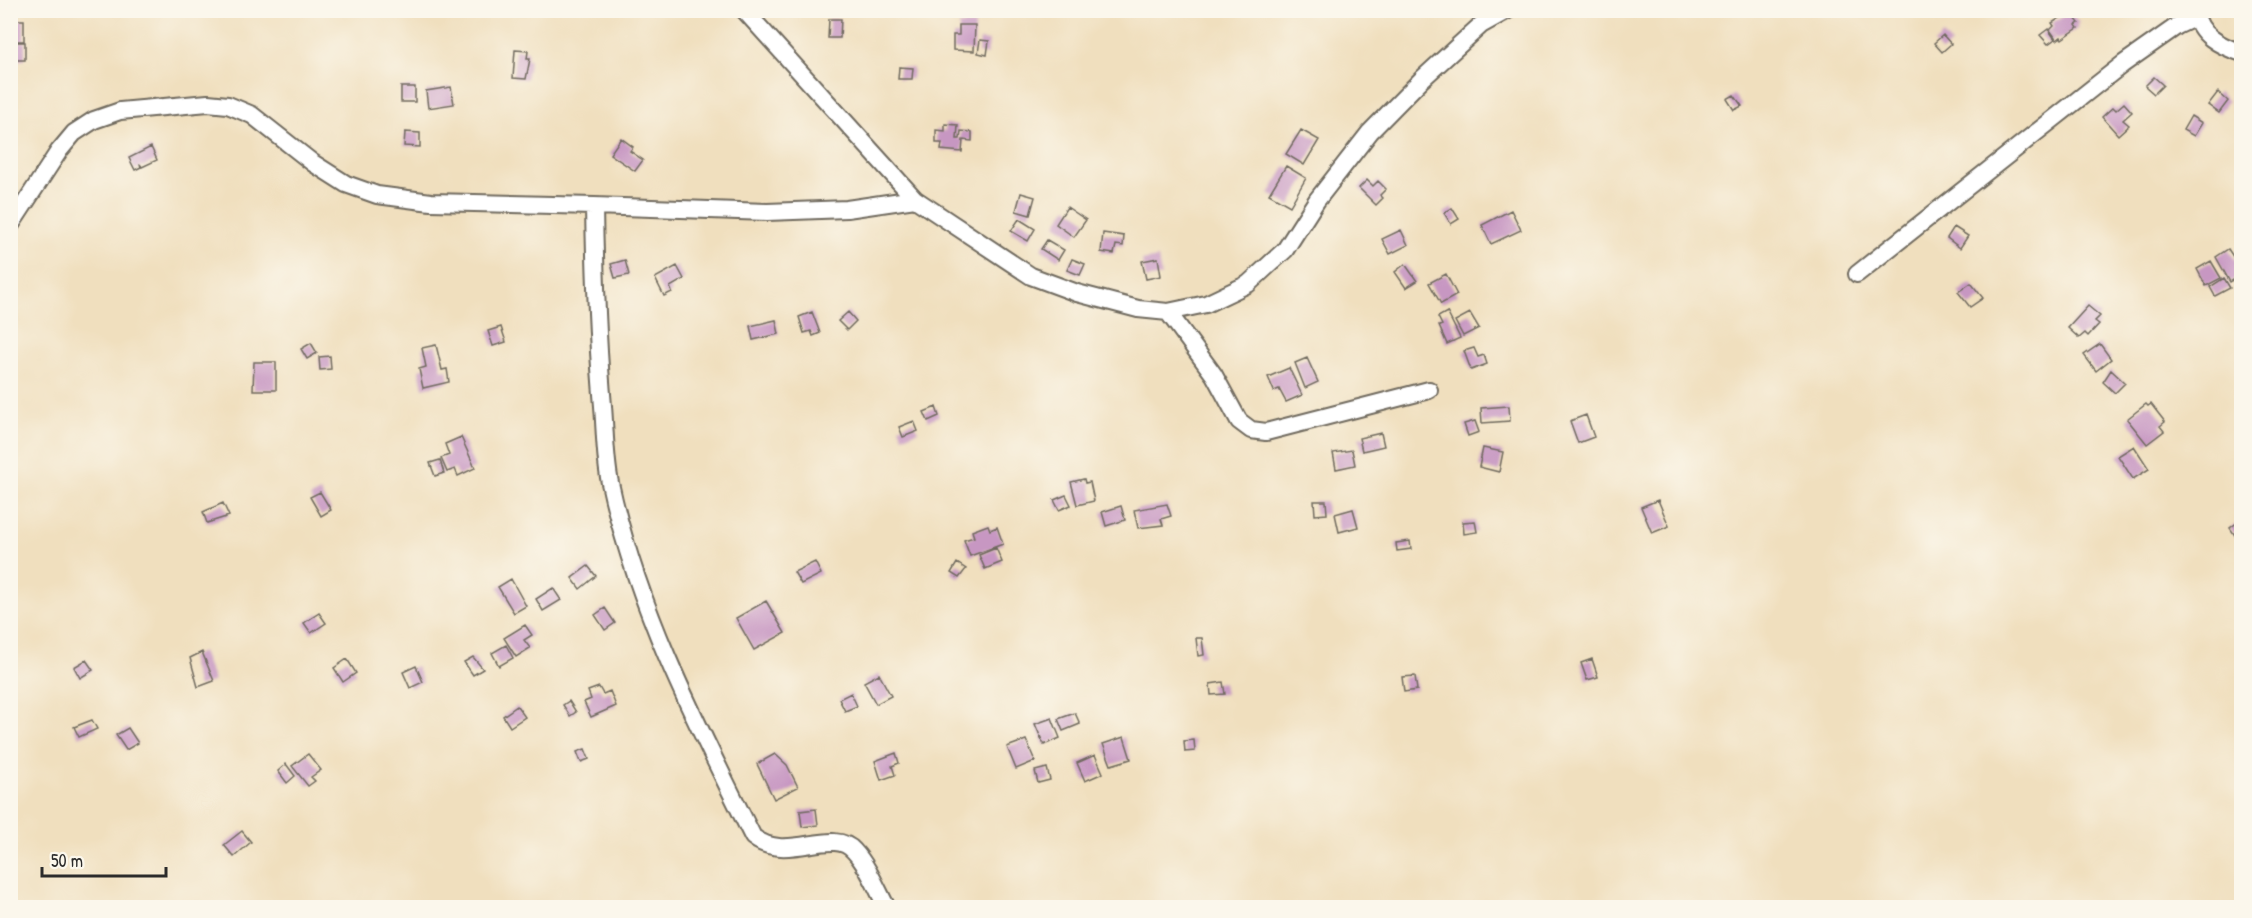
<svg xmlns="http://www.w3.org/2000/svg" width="2252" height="918" viewBox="0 0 2252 918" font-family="'Patrick Hand',sans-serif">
<rect width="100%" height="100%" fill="#fbf7ec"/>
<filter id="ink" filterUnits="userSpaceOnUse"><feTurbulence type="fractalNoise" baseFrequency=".0167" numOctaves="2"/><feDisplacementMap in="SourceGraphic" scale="12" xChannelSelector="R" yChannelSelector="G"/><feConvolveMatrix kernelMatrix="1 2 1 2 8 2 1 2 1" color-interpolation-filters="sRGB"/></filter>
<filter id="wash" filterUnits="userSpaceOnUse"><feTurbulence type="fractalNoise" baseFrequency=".008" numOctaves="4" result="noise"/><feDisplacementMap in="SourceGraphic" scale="24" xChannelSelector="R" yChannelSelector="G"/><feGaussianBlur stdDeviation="1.35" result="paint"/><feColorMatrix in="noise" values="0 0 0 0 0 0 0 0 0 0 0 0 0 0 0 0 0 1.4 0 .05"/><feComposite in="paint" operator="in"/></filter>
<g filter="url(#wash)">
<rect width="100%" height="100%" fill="#f0dfbe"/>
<g id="blocks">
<path fill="#c797c2" d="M10,12h7v8h7v21h-14z
M2071,13l8,10 -3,2 2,3 -16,11 -1,-2 -4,3 -7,-10 4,-4 -2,-3 14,-9 1,2z
M829,19h12l-1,19h-12z
M959,25h16l-1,26 -21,-1v-15h6z
M2048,29l7,10 -7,5 -8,-9z
M1943,35l8,9 -9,8 -8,-9z
M980,40l9,1 -2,14 -9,-2z
M10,42h15v18h-15z
M515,50l13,1 -1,8h3l-4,20 -13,-1z
M899,67l14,1 -1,11h-14z
M2154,77l9,8 -9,9 -9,-8z
M401,87h14v15h-14z
M451,87l3,17 -26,4 -2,-17z
M2218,92l10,9 -9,12 -11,-8z
M1734,95l8,11 -8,4 -7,-11z
M2124,103l8,9 -9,8 6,5 -11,10 -16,-18 11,-10 3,3z
M2191,116l11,7 -8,13 -11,-6z
M945,124l13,1 -1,14h3l1,-8 11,1v9l-9,-1 -1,12 -21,-2 1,-7h-6v-13l9,1z
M1301,130l18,10 -15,25 -18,-11z
M405,132l15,1v14l-16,-1z
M621,138l12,9 -3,4 13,9 -8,11 -25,-17z
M151,147l6,13 -15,7 -2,-3 1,3 -6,3 -6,-12z
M1286,166l20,12 -16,28 -21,-12z
M1367,180l6,6 5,-5 8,8 -6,6 3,3 -7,7 -17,-17z
M1021,193l14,4 -5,18 -14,-4z
M1067,207l19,13 -12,17 -18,-13z
M1452,208l7,11 -8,5 -7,-11z
M1511,210l10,20 -30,14 -9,-19z
M1019,219l16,10 -7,12 -17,-10z
M1954,227l14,9 -8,12 -13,-10z
M1401,230l7,15 -18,9 -8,-15z
M1103,233l21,3 -1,10 -7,-1 -2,9 -13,-2z
M1047,240l17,10 -6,10 -17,-11z
M2228,249l14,21v5l-12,7 -14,-25z
M1158,258l3,18 -15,3 -4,-18z
M1072,259l13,5 -5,11 -13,-5z
M625,260l4,15 -14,3 -4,-14z
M2211,261l10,17 -15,8 -9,-17z
M1405,264l12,17 -11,7 -11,-16z
M677,266l7,13 -14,8 2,5 -8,4 -9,-18z
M1446,274l11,21 -16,9 -12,-21z
M2224,278l6,10 -15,8 -5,-9z
M1971,283l12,15 -13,9 -12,-15z
M2088,306l12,10 -5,5 4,3 -11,12 -3,-3 -6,5 -11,-10z
M812,312l8,21 -7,3 -2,-5 -7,2 -5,-16z
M848,312l8,9 -9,9 -9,-9z
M1447,312l13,26 -13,6 -8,-18 3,-1 -4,-8z
M1470,313l9,15 -16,8 -8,-15z
M776,320l3,14 -26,6 -3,-14z
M501,327l5,15 -13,4 -5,-15z
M311,343l6,10 -10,6 -6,-10z
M2100,344l11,15 -15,12 -12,-16z
M436,345l6,25 5,-1 2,13 -26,6 -4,-19 7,-2 -4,-19z
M1474,348l4,9 6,-2 3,9 -16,6 -7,-19z
M330,356l1,13 -11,1 -1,-13z
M1307,358l11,24 -13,6 -10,-25z
M254,362h22v28h-23z
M1289,368l13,27 -16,7 -7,-13 -5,2 -6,-14z
M2111,370l14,13 -10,10 -12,-11z
M2146,404l2,2 3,-2 14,18 -5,4 4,5 -17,13 -20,-25z
M1509,406l1,15 -28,2 -1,-15z
M936,407l3,9 -11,5 -4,-9z
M1586,415l8,22 -16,6 -8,-22z
M914,421l4,10 -15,6 -4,-10z
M1475,421l4,11 -11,4 -4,-12z
M1381,433l3,13 -22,5 -3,-13z
M461,437l14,31 -17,8 -3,-7 -8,3 -6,-14 8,-3 -4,-11z
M2134,446l15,23 -16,10 -15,-23z
M1483,448l20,4 -4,20 -20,-5z
M1352,450l3,15 -19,4 -3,-16z
M440,460l4,13 -9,3 -5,-13z
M1084,479l1,4 5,-1 4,19 -17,4 -6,-23z
M320,492l11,18 -10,6 -11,-19z
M1066,495l5,10 -12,5 -5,-10z
M1658,500l11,26 -17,7 -11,-26z
M1314,501h12l1,13 -12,1z
M223,503l6,13 -22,7 -4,-11z
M1167,504l4,12 -10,3 2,6 -25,3 -4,-18z
M1121,506l4,14 -19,6 -4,-14z
M1353,509l5,18 -19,5 -4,-18z
M2242,519v18l-4,3 -8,-12z
M1475,521l2,11 -13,2 -1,-12z
M988,525l2,5 7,-3 6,17 -33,12 -6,-16 10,-3 -2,-6z
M1410,541l1,8 -14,2 -1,-8z
M996,548l6,14 -17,7 -6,-14z
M815,562l6,12 -20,10 -7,-12z
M957,563l9,6 -7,9 -8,-5z
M588,566l8,10 -16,13 -8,-11z
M511,579l15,27 -12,7 -16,-26z
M553,588l8,12 -18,11 -7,-12z
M766,601l19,32 -31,17 -18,-32z
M605,608l10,15 -10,7 -10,-15z
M319,613l7,10 -15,10 -7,-10z
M525,625l7,10 -8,5 6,8 -14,9 -12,-19z
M1196,638h6l2,17 -6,1z
M506,645l7,13 -14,8 -7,-13z
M202,652l12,29 -16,6 -8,-29z
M473,657l10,12 -10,6 -9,-13z
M347,659l9,14 -13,9 -9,-14z
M1592,659l6,18 -11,3 -6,-17z
M86,660l7,10 -13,8 -6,-11z
M416,666l7,16 -13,6 -7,-16z
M879,674l12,22 -15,8 -12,-22z
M1415,676l2,14 -13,2 -2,-15z
M1223,682l2,12 -14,1 -1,-11z
M599,687l4,7 7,-3 6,15 -25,11 -7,-15 7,-3 -3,-8z
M851,693l6,13 -12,5 -6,-12z
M569,701l7,11 -6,4 -7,-11z
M517,706l8,11 -15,10 -7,-11z
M1075,713l5,11 -17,7 -5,-12z
M1052,718l8,20 -16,7 -9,-21z
M92,720l5,9 -18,8 -5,-10z
M128,728l10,15 -12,7 -10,-15z
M1124,737l7,22 -20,6 -8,-21z
M1026,740l9,21 -19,8 -9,-22z
M1194,740l1,11 -10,1 -1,-11z
M585,749l4,10 -8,3 -4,-10z
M896,753l3,10 -7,3 3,9 -14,5 -6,-19z
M308,754l13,16 -10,7 4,4 -7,5 -16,-20z
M775,754l12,11 11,22 -24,12 -17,-35z
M1095,755l8,18 -18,8 -8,-18z
M286,764l9,12 -8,7 -9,-12z
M1047,768l3,12 -12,3 -3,-12z
M816,809l2,16 -16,2 -2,-16z
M242,831l9,11 -17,15 -10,-12z"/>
</g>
</g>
<g filter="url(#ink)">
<use href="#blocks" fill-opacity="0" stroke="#706a5e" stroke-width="1.5"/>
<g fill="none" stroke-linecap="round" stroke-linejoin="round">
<g stroke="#706a5e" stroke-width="20">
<path id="minor" d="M744,10l171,189 116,77 46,17 61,16 30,3 38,-8 42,-20 37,-34 32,-50 53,-68 52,-53 59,-54 27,-15
M2195,10c3,25 25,36 47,43
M10,226l49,-75 15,-18 20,-13 26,-9 88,-8 20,2 24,10 61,48 33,21 31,11 54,7 163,4
M1857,274l266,-210 54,-38 15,-7 3,-5
M1168,312l46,63 25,46 12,9 15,2 163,-42
M887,908c-10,-19 -19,-42 -33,-57 -21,-25 -68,13 -101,-14 -57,-114 -116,-229 -143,-354 -5,-25 -5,-52 -7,-77 -6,-67 -8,-133 -9,-200l173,6 80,-3 68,-10"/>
</g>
<use href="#minor" stroke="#fff" stroke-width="16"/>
</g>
</g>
<rect width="2252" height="918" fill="none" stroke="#fbf7ec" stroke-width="36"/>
<path d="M42 867v9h124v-9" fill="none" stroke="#2b2b2b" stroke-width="3"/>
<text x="51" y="867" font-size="18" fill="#2b2b2b" stroke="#fbf7ec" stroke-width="4.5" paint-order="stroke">50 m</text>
</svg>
